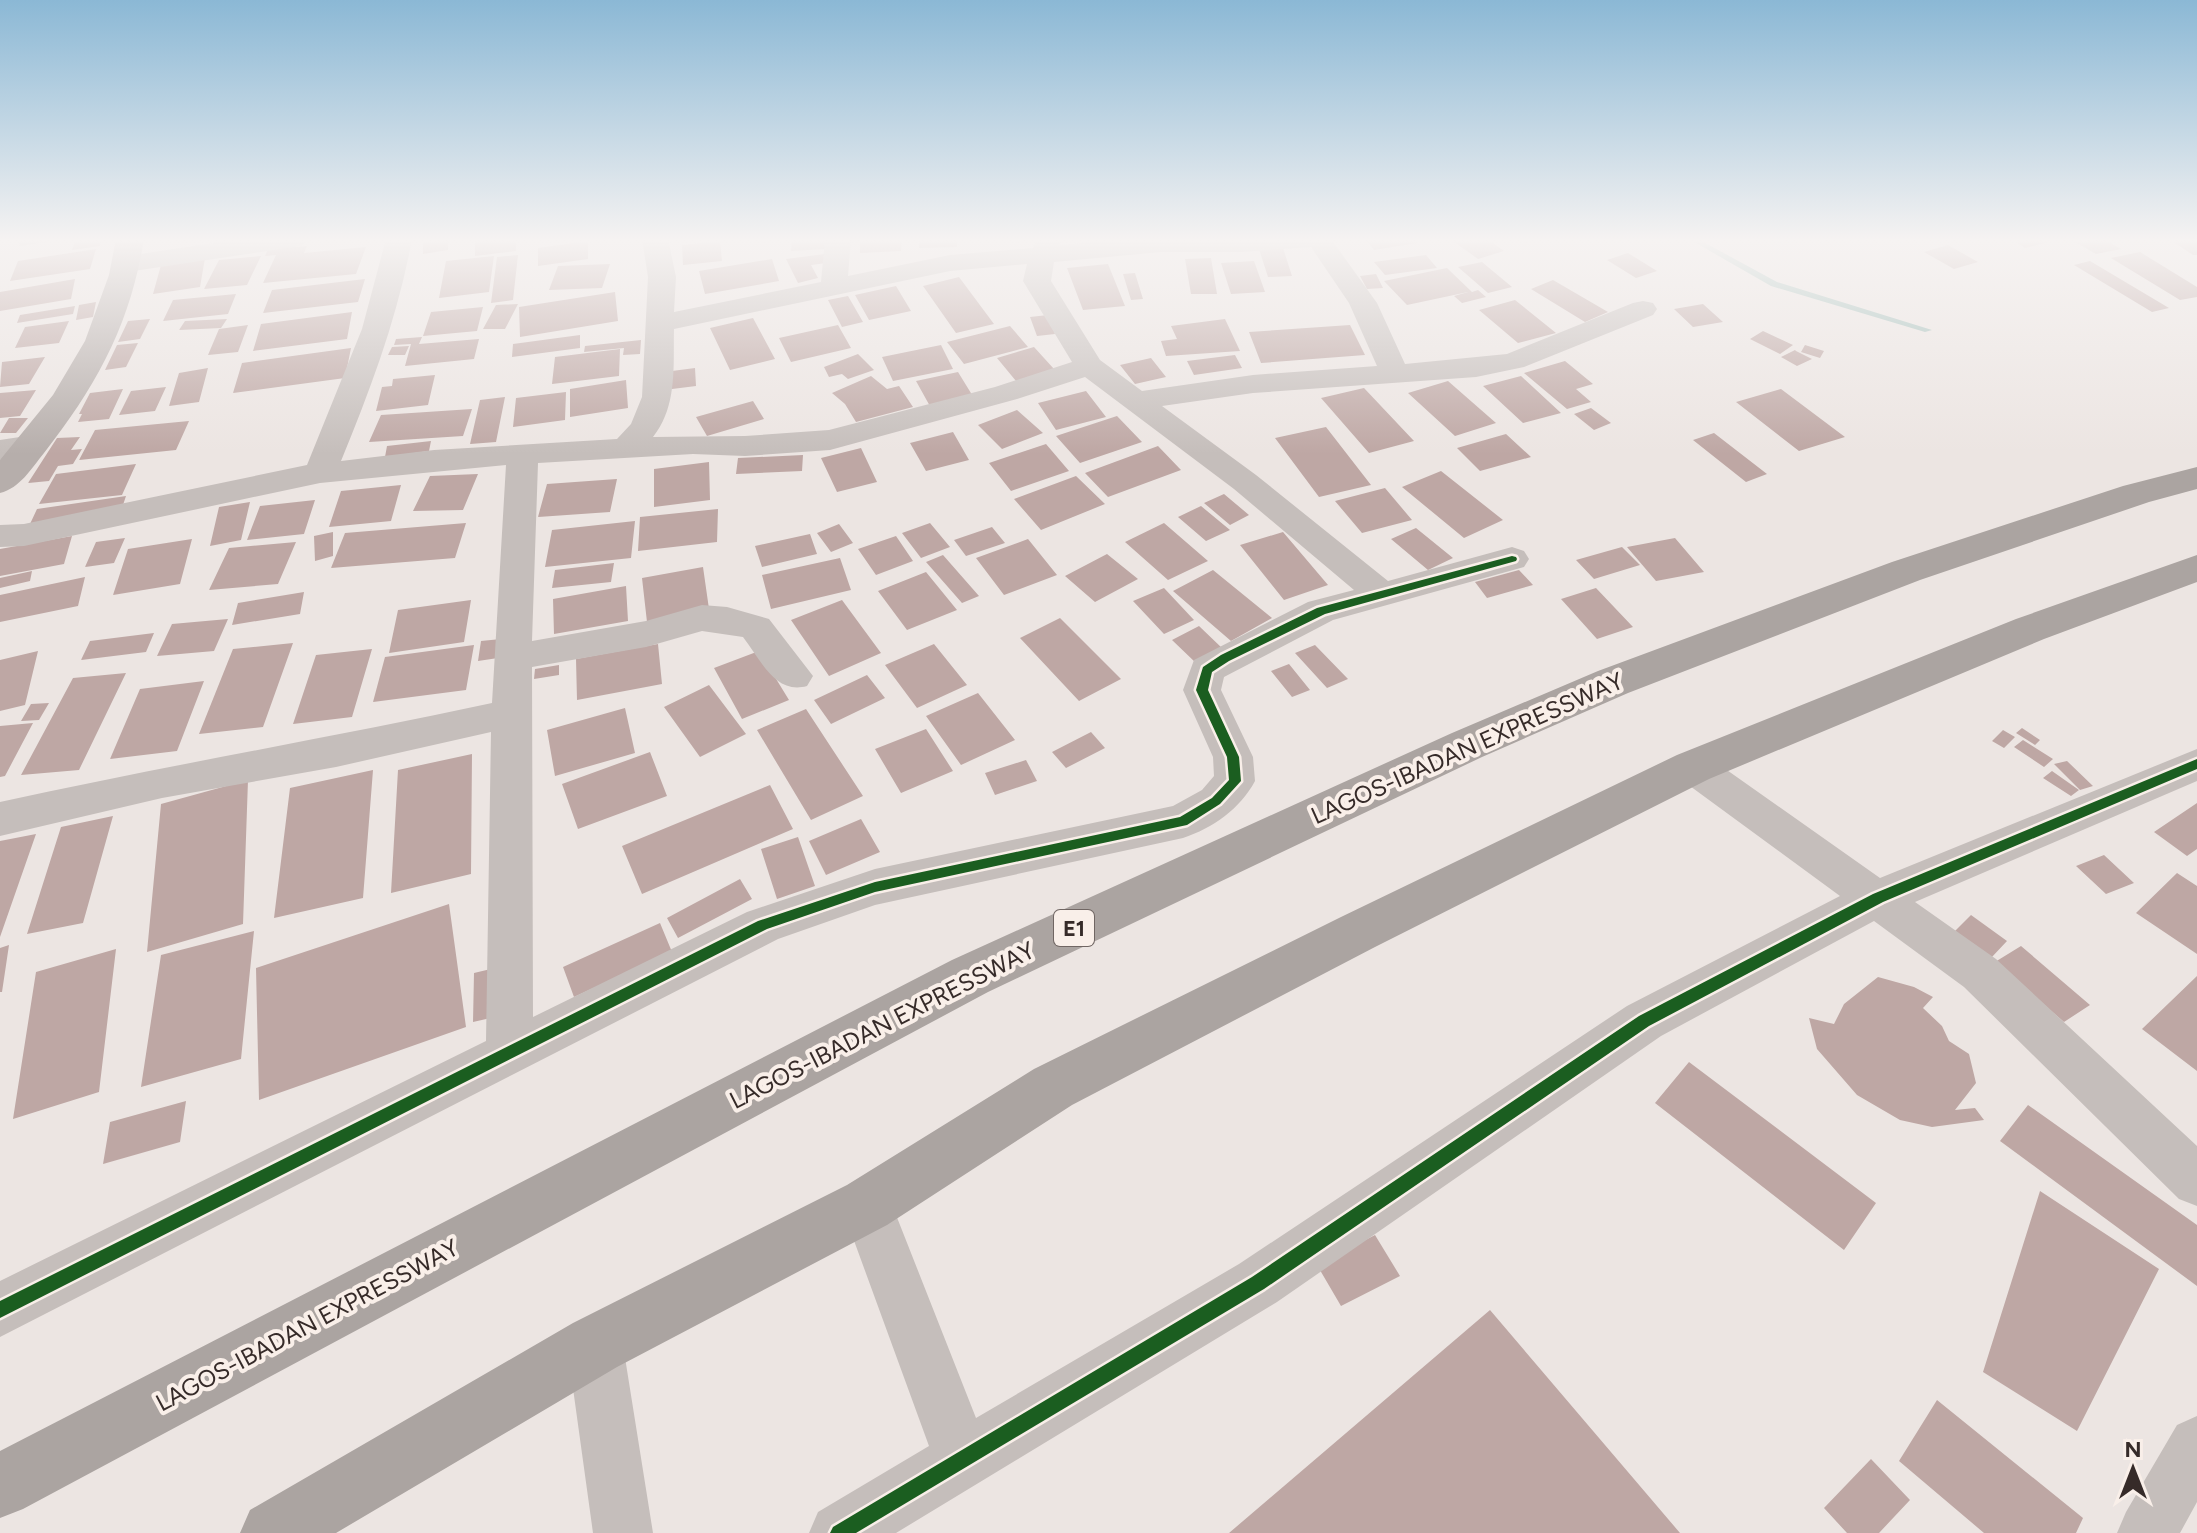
<svg xmlns="http://www.w3.org/2000/svg" width="2197" height="1533" viewBox="0 0 2197 1533" font-family="Figtree,sans-serif">
<rect width="100%" height="100%" fill="#ece5e2"/>
<g fill="none" stroke-linecap="round" stroke-linejoin="round">
<path fill="#9fbdb8" fill-rule="evenodd" d="M1689,239h9l79,43 155,48 -7,2 -154,-46z"/>
</g>
<path fill="#bea7a4" d="M21,239h33v2l-35,5z
M93,239h8l-1,7 -28,4 3,-8z
M448,239v11l-25,4v-11z
M475,239h41v12l-41,5z
M792,239h35l-1,10 -35,2z
M860,239h42l-1,12 -41,2z
M919,239h38v8l-38,1z
M1365,239h48l4,4 -43,7z
M1450,239h37l17,12 -26,8z
M2011,239h45v1l-31,8z
M2087,239h17l17,10 -25,5 -21,-12z
M2169,239h28v16h-4z
M588,241v18l-50,7v-18z
M720,241l2,20 -39,4 -1,-20z
M1948,245l30,17 -24,7 -30,-17z
M307,246l-3,7 62,-6 -10,27 -93,9 13,-28 -11,1 3,-7z
M1283,248l9,28 -24,1 -9,-28z
M96,249l-6,20 -80,12 8,-20z
M2140,252l57,35v10l-17,3 -69,-42z
M1628,253l29,18 -21,7 -29,-18z
M825,254l1,9 -15,2 7,13 -20,5 -12,-24z
M518,255l-5,45 -22,3 6,-46z
M1426,255l11,13 -52,7 -11,-13z
M261,256l-14,29 -43,4 15,-29z
M494,256l-5,36 -50,6 7,-37z
M205,258l-5,29 -47,7 8,-29z
M1211,258l6,36h-26l-6,-35z
M772,259l7,22 -74,13 -6,-23z
M1254,261l11,31 -34,2 -10,-31z
M2090,261l79,47 -17,4 -78,-47z
M1482,262l30,25 -24,6 -30,-26z
M610,264l-8,24 -53,2 9,-24z
M1108,264l17,42 -42,4 -16,-42z
M1447,268l25,24 6,-2 8,7 -24,6 -8,-7 14,-4 -61,13 -23,-24z
M1135,273l8,26 -12,1 -8,-26z
M1376,274l7,14 -16,1 -7,-13z
M959,277l35,47 -38,9 -33,-47z
M75,279l-4,20 -71,12v-19z
M365,279l-7,23 -95,11 9,-23z
M1553,280l55,32 -23,10 -54,-33z
M896,286l15,25 -42,9 -14,-25z
M615,292l3,29 -98,16 -1,-30z
M236,294l-8,20 -65,7 10,-21z
M848,296l15,26 -21,5 -14,-27z
M1515,300l41,33 -38,10 -39,-33z
M96,302l-3,15 -17,3 3,-15z
M518,304l-13,25h-22l13,-24z
M1703,304l20,18 -30,5 -19,-18z
M75,306l-2,8 -56,9 3,-8z
M483,307l-6,24 -54,5 8,-24z
M352,312l-5,27 -94,12 8,-27z
M1048,315l7,19 -18,2 -7,-19z
M753,318l22,41 -45,11 -20,-42z
M150,319l-10,20 -22,3 10,-21z
M227,319l-6,9 -42,2 6,-9z
M1225,319l15,32 -74,5 -5,-15 16,-2 -6,-13z
M69,321l-10,22 -44,5 10,-21z
M248,325l-10,27 -30,3 11,-26z
M838,325l13,23 -60,14 -12,-24z
M1350,325l15,30 -104,8 -12,-31z
M1010,326l18,21 -64,17 -17,-22z
M1763,331l30,14 -13,9 -30,-15z
M580,335v13l-68,9 1,-13z
M422,337l-3,7 60,-5 -5,20 -69,7 6,-22 -17,1 2,-6z
M641,340l-1,14 -17,1 1,-7 -40,4 1,-6z
M138,343l-12,24 -21,3 12,-25z
M941,345l12,24 -60,12 -11,-24z
M1805,345l19,6 -4,7 -19,-6z
M409,346l-4,9h-17l4,-8z
M1034,347l20,22 -38,12 -19,-23z
M351,348l-6,30 -112,15 9,-30z
M620,349l-1,27 -67,8 3,-27z
M1795,350l1,1 16,8 -15,7 -16,-9z
M858,354l16,16 -26,9 -6,-5 -13,3 -5,-10z
M1235,355l7,13 -48,7 -7,-14z
M45,357l-16,27 -29,3 2,-25z
M1151,358l15,19 -31,7 -15,-19z
M1565,361l28,23 -17,5 15,13 -24,7 -43,-36z
M208,368l-9,34 -30,4 10,-33z
M695,368l1,18 -24,3v-18z
M958,372l16,26 -43,10 -15,-27z
M435,375l-7,30 -52,6 6,-24 10,-1 1,-7z
M871,376l16,13 12,-3 14,21 -57,15 -11,-18 -13,-11z
M1521,376l40,37 -38,10 -40,-37z
M626,380l2,28 -58,9v-28z
M1448,381l48,42 -41,13 -47,-43z
M166,387l-11,24 -36,4 12,-24z
M1364,388l50,53 -45,12 -48,-55z
M123,389l-14,30 -31,3 4,-8h-3l11,-21z
M1781,389l64,48 -46,14 -63,-49z
M36,390l-16,26 -20,2v-25z
M1086,391l20,26 -50,13 -18,-27z
M566,392l-1,28 -52,7 3,-29z
M505,397l-9,45 -26,2 10,-44z
M753,401l11,18 -57,17 -11,-19z
M1591,408l20,15 -17,7 -20,-16z
M472,409l-9,27 -94,6 12,-27z
M1017,410l26,23 -41,16 -24,-24z
M1117,416l25,26 -62,21 -24,-27z
M9,418h19l-12,15h-16z
M189,421l-13,29 -97,10 16,-30z
M1326,427l45,58 -52,12 -44,-59z
M953,432l16,28 -43,11 -16,-28z
M1714,433l53,41 -21,8 -53,-42z
M1506,434l25,23 -51,14 -23,-23z
M80,437l-9,13 11,-1 -9,15 -15,2 -9,15 -21,2 29,-45z
M431,441l-2,10 -44,6 2,-11z
M1046,444l23,27 -58,20 -22,-28z
M1158,446l23,24 -73,27 -23,-24z
M861,448l16,34 -40,10 -16,-34z
M803,455l-1,16 -66,3 2,-16z
M709,462l1,38 -56,7v-38z
M136,464l-14,31 -83,9 17,-30z
M1441,471l62,49 -39,18 -62,-51z
M478,474l-15,36 -50,1 17,-35z
M1076,476l29,28 -64,26 -27,-31z
M617,479l-7,33 -72,5 9,-33z
M401,485l-10,36 -62,6 12,-36z
M1385,488l27,32 -50,13 -27,-32z
M1224,494l25,21 -19,10 -26,-22z
M126,496l-5,15 -91,13 7,-15z
M315,500l-11,34 -57,6 13,-34z
M250,502l-9,38 -31,6 9,-39z
M1201,506l29,24 -24,11 -28,-24z
M718,509l-1,33 -79,9 2,-34z
M635,521l-4,37 -86,9 7,-37z
M466,523l-11,35 -124,10 14,-35z
M930,523l20,24 -29,11 -19,-25z
M1164,523l44,38 -40,19 -43,-38z
M839,524l14,19 -22,9 -14,-19z
M992,527l13,16 -39,13 -12,-16z
M1416,528l37,30 -25,12 -37,-31z
M333,532v24l-18,5 -1,-25z
M1283,532l45,53 -44,15 -44,-55z
M810,534l7,20 -55,13 -7,-21z
M72,536l-8,28 -64,12v-27z
M896,536l17,25 -37,14 -18,-26z
M125,538l-11,25 -29,4 11,-25z
M1675,538l29,34 -48,9 -29,-34z
M192,539l-12,45 -67,11 15,-46z
M1028,539l29,36 -53,20 -28,-37z
M296,542l-18,42 -69,6 20,-42z
M1622,547l18,18 -46,14 -18,-19z
M1107,554l31,25 -43,23 -30,-26z
M943,555l36,41 -17,7 -36,-41z
M840,558l11,32 -80,19 -9,-34z
M614,563l-3,19 -59,6 3,-18z
M703,567l6,42 -62,13 -5,-44z
M1213,570l59,48 -41,23 -58,-50z
M1519,570l14,15 -46,13 -12,-16z
M32,571l-2,10 -30,7v-10z
M926,572l31,38 -50,20 -29,-39z
M85,577l-7,29 -78,16v-27z
M626,586l2,35 -74,13 -1,-35z
M1164,588l30,32 -30,14 -31,-33z
M1596,588l37,39 -36,12 -36,-40z
M304,592l-4,22 -68,11 6,-22z
M471,600l-7,42 -75,11 9,-43z
M842,600l39,53 -52,23 -38,-56z
M1060,618l61,61 -42,22 -59,-63z
M228,619l-14,32 -57,5 15,-32z
M1199,626l24,23 -27,14 -24,-23z
M154,633l-8,19 -65,8 9,-19z
M501,639l-3,19 -20,3 3,-20z
M293,643l-30,84 -64,7 34,-85z
M658,644l4,40 -85,16 -1,-41z
M934,644l33,41 -50,23 -32,-43z
M474,645l-8,45 -93,12 12,-45z
M1315,645l33,34 -21,9 -32,-35z
M372,649l-20,68 -59,7 23,-69z
M38,651l-13,54 -25,6v-51z
M759,651l30,49 -47,19 -28,-51z
M1289,664l21,26 -18,7 -21,-26z
M559,665v10l-25,4 1,-10z
M126,673l-47,97 -58,5 52,-97z
M867,675l18,23 -54,26 -17,-24z
M204,681l-27,70 -67,8 30,-70z
M709,685l37,49 -46,23 -36,-50z
M978,693l37,47 -54,25 -35,-49z
M49,703l-10,17 -18,1 10,-17z
M625,708l10,45 -80,23 -8,-46z
M806,709l57,87 -52,24 -54,-90z
M33,723l-28,53 -5,1v-51z
M2022,728l18,12 -5,5 -19,-12z
M926,729l27,42 -52,22 -26,-44z
M2003,730l12,7 -11,11 -12,-7z
M1091,732l14,16 -39,20 -14,-16z
M2023,740l30,19 -9,8 -30,-20z
M650,752l17,44 -89,33 -16,-45z
M472,754l-1,120 -80,19 7,-123z
M1026,760l11,21 -42,14 -10,-22z
M2067,761l26,25 -13,4 -26,-26z
M373,770l-10,128 -89,20 16,-130z
M2052,771l27,19 -8,6 -28,-18z
M248,780l-5,144 -96,28 14,-148z
M770,785l23,44 -151,65 -20,-48z
M2197,803v46l-10,7 -33,-24z
M113,816l-30,107 -56,11 34,-107z
M861,819l19,33 -54,23 -17,-34z
M36,834l-36,103v-96z
M798,837l17,49 -38,13 -16,-50z
M2104,855l30,28 -28,11 -30,-28z
M2177,873l20,13v68l-61,-41z
M740,879l12,20 -74,39 -11,-20z
M449,904l17,123 -207,73 -3,-132z
M1971,915l36,26 -16,17 -36,-27z
M660,923l12,29 -98,45 -11,-30z
M254,931l-13,128 -100,28 20,-132z
M9,945l-7,47h-2v-44z
M2021,946l69,59 -26,17 -69,-60z
M116,949l-17,143 -86,27 23,-147z
M495,968v49l-22,5 1,-49z
M2197,976v95l-55,-42z
M1878,977l36,10 19,10 -10,11 19,18 7,15 20,13 7,29 -21,27 20,-2 9,12 -52,7 -32,-7 -43,-25 -40,-46 -8,-31 25,6 10,-20z
M1689,1062l187,141 -32,47 -189,-147z
M186,1101l-6,41 -77,22 7,-42z
M2028,1105l169,120v61l-197,-145z
M2040,1191l119,78 -82,162 -94,-59z
M1375,1235l25,41 -59,30 -24,-41z
M1490,1310l190,223h-451z
M1937,1400l146,118 -7,15h-92l-85,-72z
M1871,1459l39,41 -31,33h-32l-23,-25z"/>
<g fill="none" stroke-linecap="round" stroke-linejoin="round">
<path fill="#c5bebb" fill-rule="evenodd" d="M240,239h67l-4,6 -9,2 -167,25 -9,-2 -4,-6 4,-6 9,-2z
M386,239h26c-14,77 -41,149 -71,222l93,-11 183,-11 14,-15 11,-27 6,-120 -6,-38h26l8,38 -2,35 147,-30 4,-43h26l-3,37 102,-21 83,-7 3,-9h26l-2,6 67,-6h204l46,64 28,61 102,-10 126,-51 10,-2 10,2 4,6 -4,6 -129,52 -48,10 -223,16 -91,13 94,69 132,106 124,-34 12,4 5,8 -5,8 -191,53 -109,57 -3,13 32,67 2,24c-15,28 -42,47 -72,57l-308,67 -97,34 -778,398v-56l486,-240 5,-309 -155,35 -174,31 -162,38v-34c164,-36 329,-64 492,-99l14,-238 -186,18 -296,63 -24,1v-22l24,-1 283,-59 55,-136zM1311,247l38,56 28,63 -124,9 -111,16 -42,-31 -49,-79 3,-19 107,-10h81zM1027,264l-4,17 49,81 -77,25 -166,43 -84,6 -92,1c25,-31 20,-72 21,-108l276,-58zM1085,377l149,112 120,101 -46,12 -114,58 -11,30 30,67 1,19 -12,14 -29,16 -298,63 -128,43 -214,105 -1,-350 114,-20 56,-16 41,6c18,23 32,58 64,49l6,-10 -44,-57 -42,-12 -25,-2 -56,16 -114,20 6,-178 155,-9 52,2 85,-6 187,-51z
M33,435l11,3 5,7 -5,7 -44,8v-20z
M2197,749v32l-282,121 81,57 201,187v60l-18,-7 -215,-212 -90,-66 -213,115 -384,266 -381,231h-87l9,-21 111,-66 -88,-241 8,-18 18,-8 18,8 91,231 263,-154 388,-258 213,-110 -161,-118 -6,-11 6,-11 14,-5 14,5 173,122z
M595,1317l20,8 8,20 30,188h-60l-26,-188 8,-20z
M2197,1416v86l-17,31h-63l9,-21 51,-87z"/>
<path fill="#b6aeab" fill-rule="evenodd" d="M116,239h28c-14,86 -47,146 -100,214 -13,16 -24,35 -44,40v-33l53,-65 32,-54 24,-66z"/>
<path fill="#aba4a1" fill-rule="evenodd" d="M2197,467v22l-48,13 -229,78 -292,113 -146,64 -494,235 -965,517 -23,9v-67l952,-491 500,-227 146,-62 294,-109 231,-76z
M2197,555v27l-153,57 -335,140 -334,168 -303,158 -185,120 -270,142 -281,166h-96l10,-23 323,-187 274,-138 187,-116 307,-152 336,-162 339,-136z"/>
<g stroke="#f9efe9" stroke-width="5">
<path id="cycleway" d="M1512,556l4,1 1,2 -1,2 -191,53 -96,47 -17,11 -4,18 31,67 2,24 -21,23 -33,21 -312,67 -108,37 -767,389v-17l758,-380 117,-39 305,-65 32,-19 17,-18 -2,-23 -31,-67 7,-23 18,-12 96,-47z
M2197,759v10l-314,133 -234,124 -385,263 -408,244h-26l3,-6 419,-250 387,-261 234,-122z"/>
</g>
<use href="#cycleway" fill="#1b5e20" fill-rule="evenodd"/>
</g>
<linearGradient id="sky" x2="0" y2="1"><stop stop-color="#8bb8d5"/><stop offset="0.53" stop-color="#f6f3f2"/><stop offset="1" stop-color="#f6f3f2" stop-opacity="0"/></linearGradient>
<rect width="2197" height="454" fill="url(#sky)"/>
<g text-anchor="middle" dominant-baseline="central" stroke-width="8" stroke-linejoin="round" paint-order="stroke">
<rect fill="#f9efe9" stroke="#706663" stroke-width="2" x="1054" y="910" width="40" height="36" rx="6"/>
<g font-size="22" font-weight="bold" fill="#362b29">
<text x="1074" y="928">E1</text>
</g>
<g font-size="24" fill="#362b29" stroke="#f9efe9">
<text transform="translate(1467 748) rotate(-24)">LAGOS-IBADAN EXPRESSWAY</text>
<text transform="translate(882 1025) rotate(-27)">LAGOS-IBADAN EXPRESSWAY</text>
<text transform="translate(307 1325) rotate(-28)">LAGOS-IBADAN EXPRESSWAY</text>
</g>
</g>
<g transform="translate(2133 1469)" stroke="#f9efe9" stroke-width="6" paint-order="stroke">
<path d="M0-6L14 30L0 20L-14 30Z" fill="#362b29"/>
<text y="-12" font-size="22" font-weight="bold" text-anchor="middle" fill="#362b29">N</text>
</g>
</svg>
